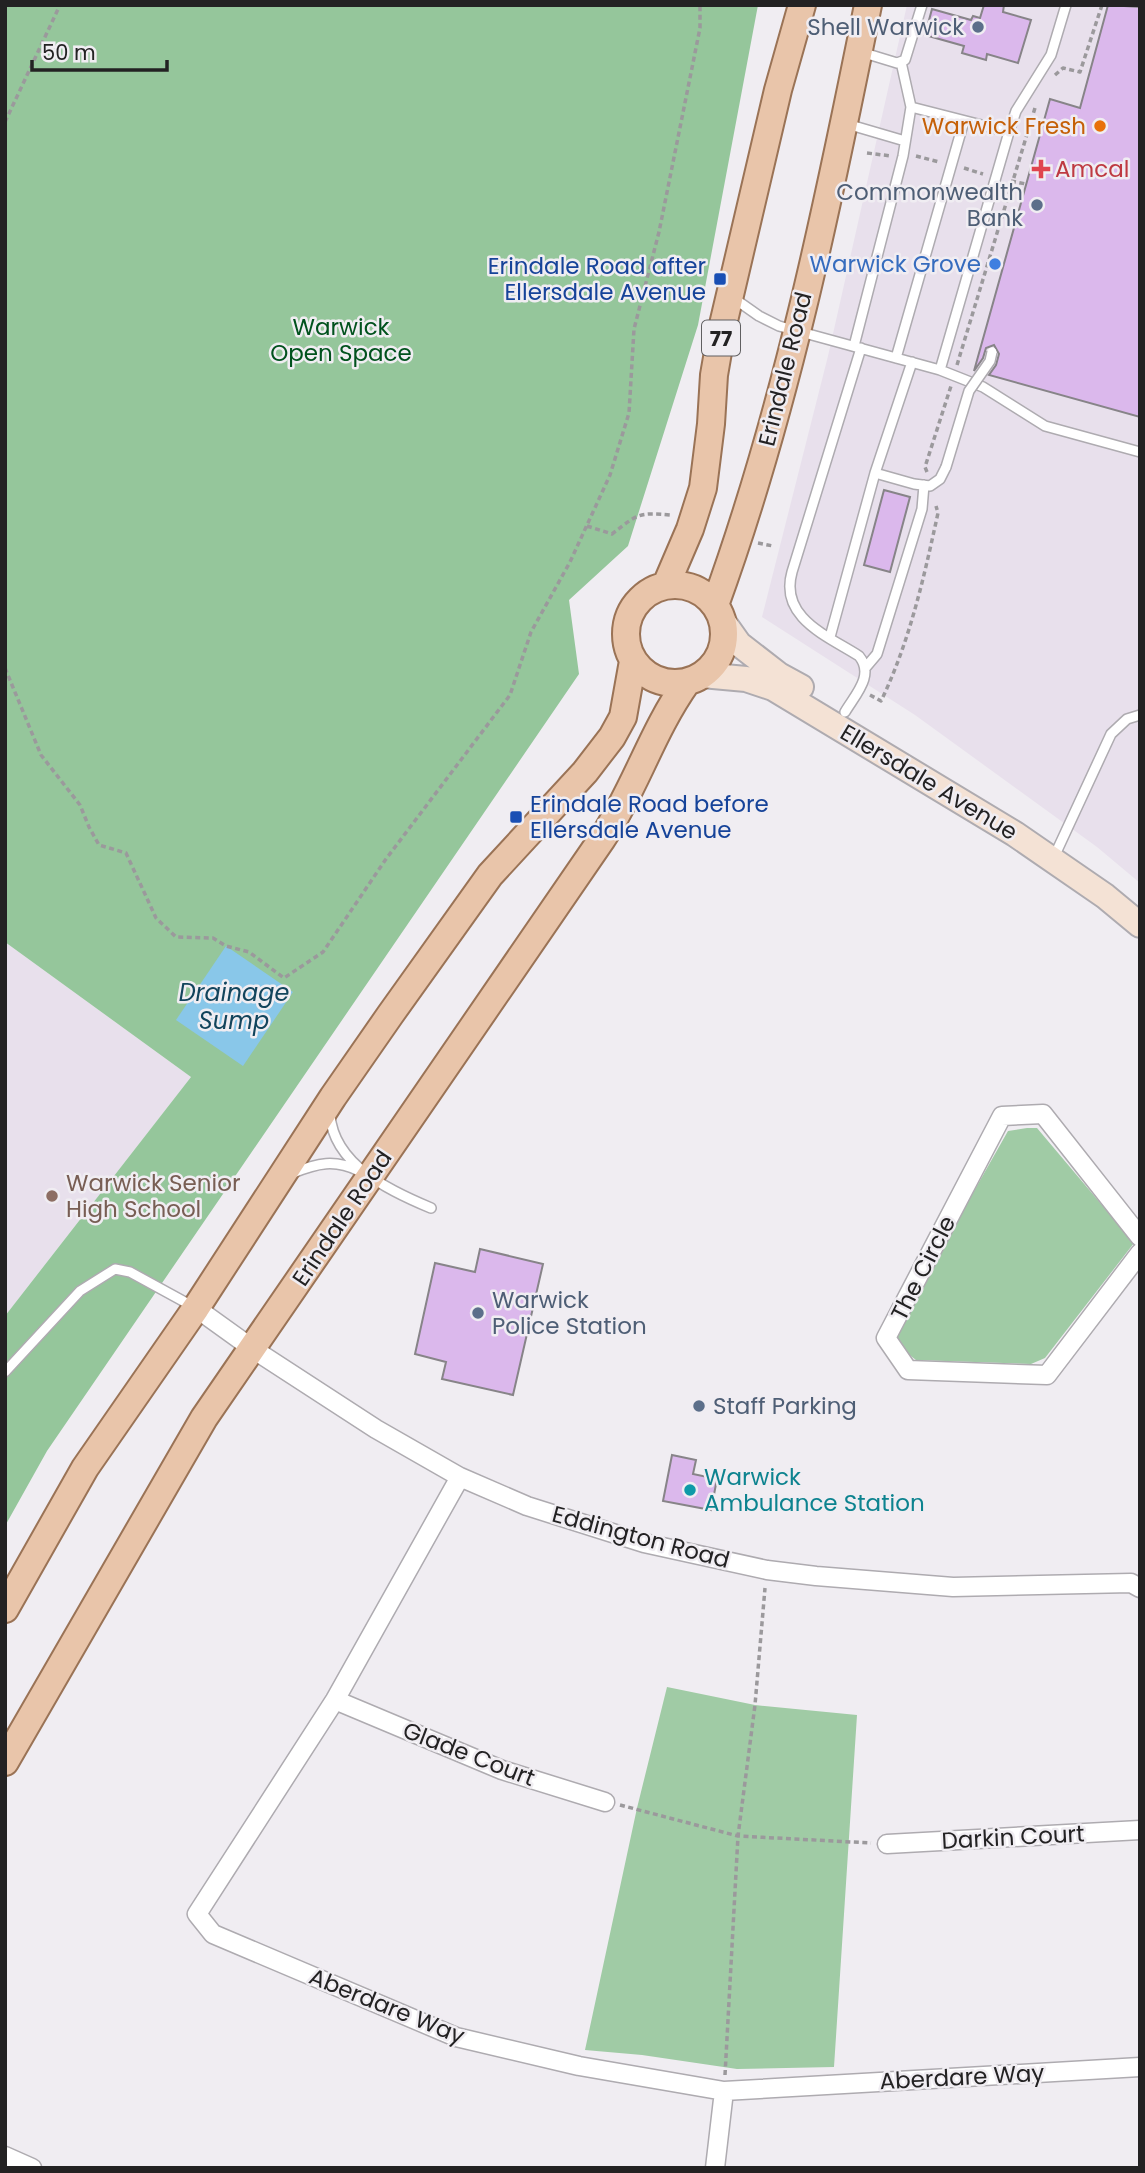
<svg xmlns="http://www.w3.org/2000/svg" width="1145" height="2173" viewBox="0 0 1145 2173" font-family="Poppins,sans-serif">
<rect width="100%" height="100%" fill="#f0edf2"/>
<path fill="#e8e0ec" d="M907,5h233v878l-43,-36 -182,-132 -153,-98 66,-261z
M5,942l186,135 -186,239z"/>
<path fill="#a0cba5" d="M1027,1128h10l97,115 -89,115 -14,6 -115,-4 -17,-13 -6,-13 115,-203z
M667,1687l88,18 102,10 -23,352 -97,2 -95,-14 -57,-5 52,-242z"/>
<path fill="#95c69b" d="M5,5h753l-60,320 -70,221 -59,54 10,74 -532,777 -42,75v-210l186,-239 -186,-135z"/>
<path fill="#89c7e9" d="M226,946l67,46 -50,74 -67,-46z"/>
<path fill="#dbb8ec" stroke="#878488" stroke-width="2" d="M984,5h20l-1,7 28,8 -13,43 -31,-9 -1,6 -24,-7 2,-7 -39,-11 7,-26 39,11 2,-4 7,2z
M1108,5l32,2v410l-151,-42 7,-10 3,-11 -5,-9 -8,3 -3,10 -9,13 76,-272 30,9z
M884,490l26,7 -20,75 -26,-7z
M480,1249l63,15 -30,131 -71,-16 4,-17 -31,-8 20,-91 40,9z
M672,1455l24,5 -3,14 24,5 -6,31 -48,-9z"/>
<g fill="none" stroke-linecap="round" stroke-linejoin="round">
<g stroke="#aeabb0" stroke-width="12">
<path id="lane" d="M861,52l36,11 8,-3 17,-55
M911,107l98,25
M847,124l58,17
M732,297l27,19 20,10 161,44 69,-238 7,-21 35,-56 15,-50
M854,346l49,-190 8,-49 -10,-45
M896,358l68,-237
M940,370l43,17 62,39 95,26
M875,473l39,11 16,2 10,-7 6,-12
M830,637l45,-164 37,-111
M866,667l11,-13 45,-145 2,-24
M845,712c10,-17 30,-37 14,-56 -31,-20 -80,-38 -67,-84l69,-224
M1054,857l57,-123 16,-15 13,-4
M330,1115c4,50 60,76 101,93
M293,1173c24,-10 42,-14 66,-2
M5,1372l75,-81 35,-22 15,3 64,35"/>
</g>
<g stroke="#aeabb0" stroke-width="21">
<path id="street" d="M1140,1237l-97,-123 -41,2 -116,222 22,32 139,5 93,-122
M196,1308l57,41 123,80 84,48 67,29 117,37 123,27 49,6 137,11 178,-4 9,5
M460,1477l-125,223 -138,214 16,20 243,103 123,29 145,25 416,-24
M335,1700l167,70 103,32
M887,1844l253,-14
M5,2156l27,12
M715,2168l9,-77"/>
</g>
<g stroke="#aeabb0" stroke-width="28">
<path id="secondary" d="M722,620l17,24 40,31 22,12
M702,675l44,4 27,9 242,146 90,62 35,29"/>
</g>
<g stroke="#9a7356" stroke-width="30">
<path id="primary" d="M666,585l24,-56 13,-41 8,-64 3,-49 8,-46 56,-239 24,-85
M626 634a49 49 0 1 1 98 0a49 49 0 1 1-98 0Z
M715,605c70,-192 113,-400 153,-600
M5,1609l80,-141 111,-160 137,-211 57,-82 100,-140 95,-103 27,-35 11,-20 10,-56
M5,1762l199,-344 398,-579c33,-50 50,-108 85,-157"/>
</g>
<path stroke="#9b999c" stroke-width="3.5" stroke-dasharray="5 3.5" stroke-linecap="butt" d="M1055,75l8,-7 17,4 22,-67
M5,122l55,-117
M867,153l24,3
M916,156l23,6
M964,168l19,6
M1011,181l15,3
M957,365l78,-257
M927,472l-2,-5 26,-81
M587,526l25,8c26,-20 26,-22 59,-19
M758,543l15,3
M5,668l36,87 39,50 9,22 10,18 27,8 30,65 20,19 37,1 13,8 23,6 35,26 39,-26 63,-93 124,-164 21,-63 39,-70 40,-87 19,-62 5,-84 25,-97 41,-204v-23
M870,695l11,6c29,-60 43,-124 57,-188l-2,-7
M620,1805l118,31 133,7
M725,2075l13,-239 17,-131 10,-117"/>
<use href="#lane" stroke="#fff" stroke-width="9"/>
<use href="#street" stroke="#fff" stroke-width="18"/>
<use href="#secondary" stroke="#f4e2d5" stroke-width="24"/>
<use href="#primary" stroke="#e9c5aa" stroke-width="26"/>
<g stroke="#aeabb0" stroke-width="12" stroke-linecap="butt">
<path id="lane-bridge" d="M946,467l23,-76 21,-30 2,-9"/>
</g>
<use href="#lane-bridge" stroke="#fff" stroke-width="9"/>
</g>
<g fill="#5c6f8a" stroke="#f0edf2" stroke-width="2.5">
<circle cx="978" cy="27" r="7"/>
<circle cx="1037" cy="205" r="7"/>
<circle cx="478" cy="1313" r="7"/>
<circle cx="699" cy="1406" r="7"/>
</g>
<circle fill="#e8710a" stroke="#f0edf2" stroke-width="2.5" cx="1100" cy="126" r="7"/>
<path fill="#e0444e" stroke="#f0edf2" stroke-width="2.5" d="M1037.5 158.5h7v7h7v7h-7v7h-7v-7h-7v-7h7z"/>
<circle fill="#3f7fe0" stroke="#f0edf2" stroke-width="2.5" cx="995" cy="264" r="7"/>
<g fill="#1a4fb4" stroke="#f0edf2" stroke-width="2.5">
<rect x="713" y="272" width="14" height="14" rx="3.5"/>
<rect x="509" y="810" width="14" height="14" rx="3.5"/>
</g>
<circle fill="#8d6e63" stroke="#f0edf2" stroke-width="2.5" cx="52" cy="1196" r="7"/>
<circle fill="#0f9aa8" stroke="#f0edf2" stroke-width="2.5" cx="690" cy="1490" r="7"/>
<g text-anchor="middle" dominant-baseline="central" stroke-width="5" stroke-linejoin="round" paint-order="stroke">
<rect fill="#f0edf2" stroke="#605f61" stroke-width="2" x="702" y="320.5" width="38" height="35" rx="5"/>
<g font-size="21" font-weight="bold" fill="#232223">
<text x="721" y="338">77</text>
</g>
<g font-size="23" fill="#4e5e75" stroke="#f0edf2" text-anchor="end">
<text x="964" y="27">Shell Warwick</text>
<text x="1023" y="192">Commonwealth<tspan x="1023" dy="26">Bank</tspan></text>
<text x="492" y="1300" text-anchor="start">Warwick<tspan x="492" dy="26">Police Station</tspan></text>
<text x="713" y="1406" text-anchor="start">Staff Parking</text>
</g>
<g font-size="23" fill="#c56008" stroke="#f0edf2" text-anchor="end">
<text x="1086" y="126">Warwick Fresh</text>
</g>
<g font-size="23" fill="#be3a42" stroke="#f0edf2" text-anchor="start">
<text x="1055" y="169">Amcal</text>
</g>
<g font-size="23" fill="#366cbe" stroke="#f0edf2" text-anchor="end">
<text x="981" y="264">Warwick Grove</text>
</g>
<g font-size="23" fill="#164399" stroke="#f0edf2" text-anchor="end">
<text x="706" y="266">Erindale Road after<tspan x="706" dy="26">Ellersdale Avenue</tspan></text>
<text x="530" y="804" text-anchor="start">Erindale Road before<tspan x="530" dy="26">Ellersdale Avenue</tspan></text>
</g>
<g font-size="23" fill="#01521d" stroke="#f0edf2">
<text x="341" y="327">Warwick<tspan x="341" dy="26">Open Space</tspan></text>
</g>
<g font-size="23" fill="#232223" stroke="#f0edf2">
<text transform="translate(785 369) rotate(-76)">Erindale Road</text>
<text transform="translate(929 782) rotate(31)">Ellersdale Avenue</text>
<text transform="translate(342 1218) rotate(-56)">Erindale Road</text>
<text transform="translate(923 1268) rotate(-63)">The Circle</text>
<text transform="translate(641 1537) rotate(15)">Eddington Road</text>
<text transform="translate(469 1754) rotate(21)">Glade Court</text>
<text transform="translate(1013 1837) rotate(-3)">Darkin Court</text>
<text transform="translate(387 2006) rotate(22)">Aberdare Way</text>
<text transform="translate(962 2077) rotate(-3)">Aberdare Way</text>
</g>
<g font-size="23" fill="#785e54" stroke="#f0edf2" text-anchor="start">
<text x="66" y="1183">Warwick Senior<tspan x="66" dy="26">High School</tspan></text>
</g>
<g font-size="23" fill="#0d838f" stroke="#f0edf2" text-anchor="start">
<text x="704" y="1477">Warwick<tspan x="704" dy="26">Ambulance Station</tspan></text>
</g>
<g font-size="24" font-style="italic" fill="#12445c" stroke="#f0edf2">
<text x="234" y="992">Drainage<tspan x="234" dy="28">Sump</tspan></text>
</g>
</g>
<rect width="1145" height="2173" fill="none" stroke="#232223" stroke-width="14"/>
<path d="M32 60v10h135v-10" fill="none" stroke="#232223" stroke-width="3.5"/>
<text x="42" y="60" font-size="21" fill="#232223" stroke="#f0edf2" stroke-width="5" paint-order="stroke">50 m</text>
</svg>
